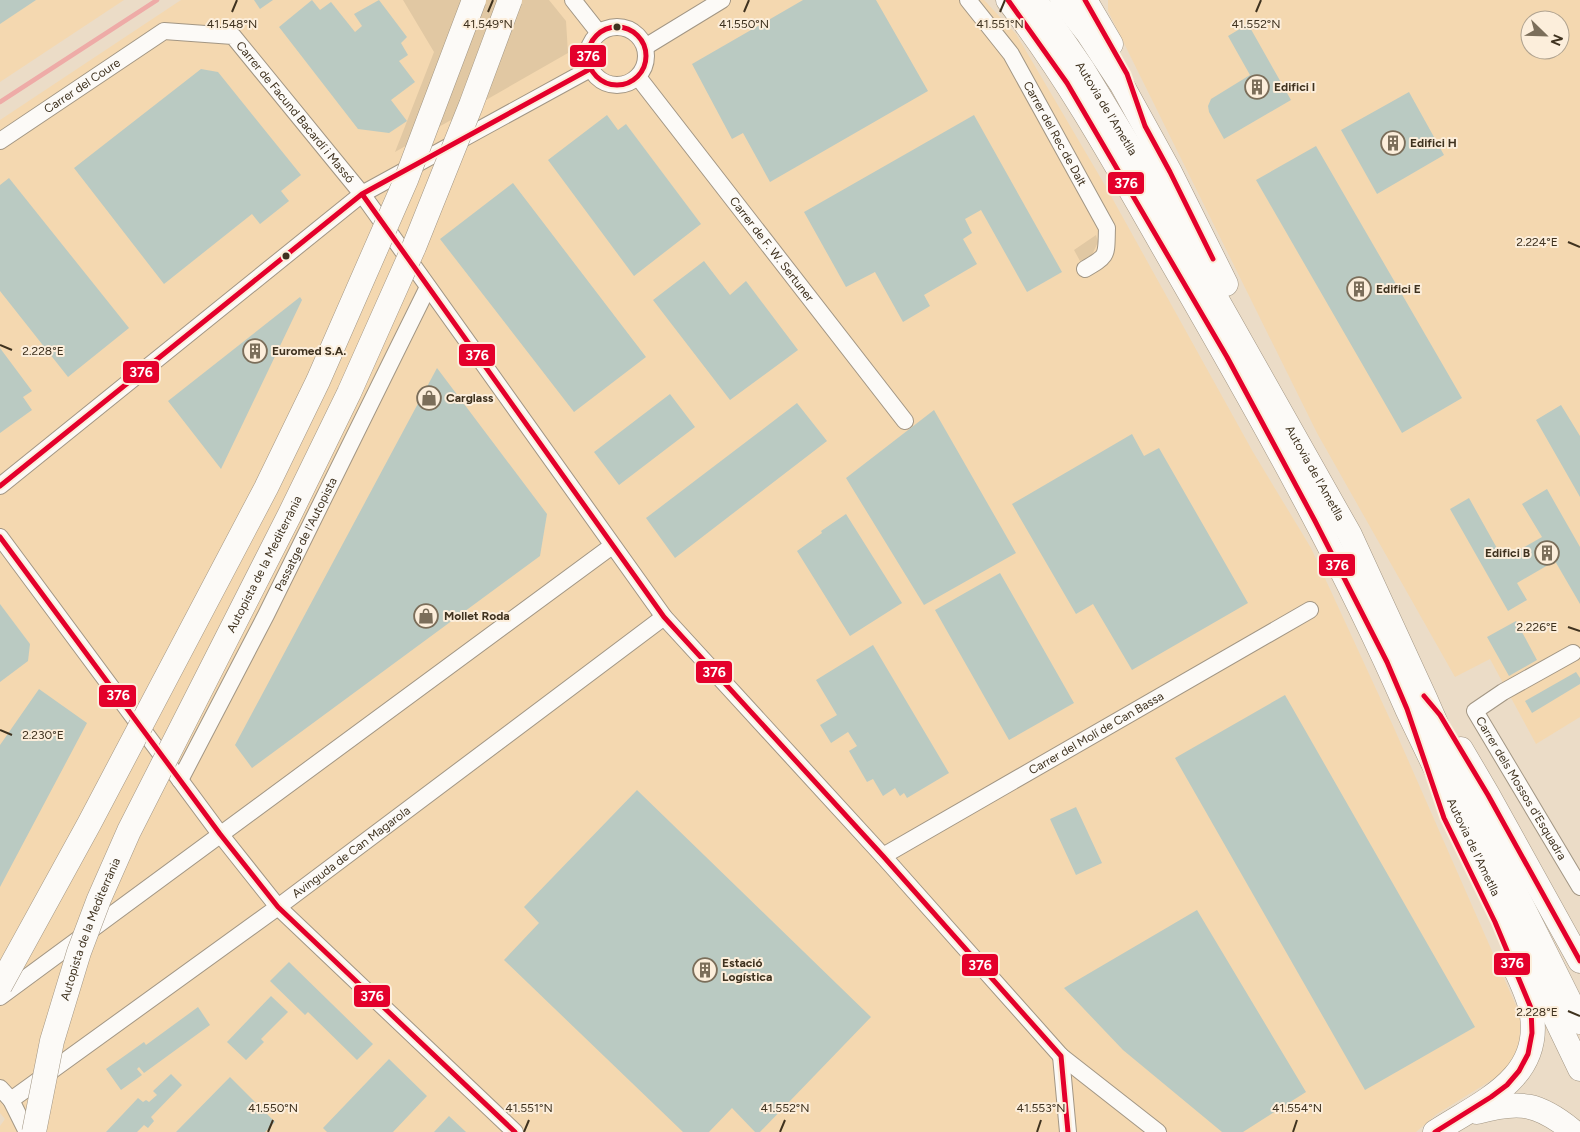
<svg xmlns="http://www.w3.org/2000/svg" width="1580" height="1132" viewBox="0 0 1580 1132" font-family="Figtree,sans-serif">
<rect width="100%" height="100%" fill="#ebdcc7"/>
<path fill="#f4d8b0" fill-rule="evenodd" d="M0,0h124l-124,82z
M181,0h803l32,34 90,153 147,265 58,96 83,180 127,289 -2,31 -16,25 -66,41 -21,18h-1416v-6l5,-7 -5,-6v-993z
M1108,0h472v717l-44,27 -46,-85 -35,18 -138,-244 -209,-422zM1530,20h30v30h-30z"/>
<path fill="#e1c8a3" d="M403,0h146l17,21 2,32 -173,99 39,-100z
M1096,235l2,7 -6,13 -12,6 -6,-11z"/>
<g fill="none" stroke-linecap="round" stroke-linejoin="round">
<path stroke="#eeaba7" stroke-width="4.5" d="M0,102l157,-102"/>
</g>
<path fill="#bacac2" d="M0,0h36l-36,24z
M254,0h19l-13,9z
M312,0l8,10 11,-8 24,30 7,-6 -8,-12 25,-14 28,37 -6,6 7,12 -9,6 16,21 -24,18 16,21 -18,12 -31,-4 -79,-102z
M803,0h73l52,91 -158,91 -27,-49 -11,6 -40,-75z
M1248,24l43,76 -67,39 -15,-27 -1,-6 3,-7 39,-24 -22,-39z
M201,69l17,3 83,103 -20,16 8,10 -29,23 -8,-10 -88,70 -90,-116z
M1409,92l35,63 -67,39 -36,-64z
M607,115l11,15 8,-6 75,100 -67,52 -86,-116z
M974,115l88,157 -35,20 -46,-82 -16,9 7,14 -9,6 14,25 -53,31 6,11 -27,16 -28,-50 -29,15 -42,-75z
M1316,146l146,252 -60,35 -146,-253z
M9,178l120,150 -61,49 -68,-86v-106z
M513,183l133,174 -72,55 -134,-173z
M704,261l26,34 16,-14 52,69 -68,50 -77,-100z
M300,297l2,3 -81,169 -53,-68z
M0,348l32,43 -9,6 9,13 -32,23z
M437,368l110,146 -7,42 -288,212 -17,-23z
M670,394l25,33 -76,58 -25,-33z
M797,403l30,38 -152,117 -29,-40z
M1561,405l19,31v61l-44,-77z
M934,410l82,143 -92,52 -78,-127z
M1132,434l12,22 15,-8 89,155 -116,67 -39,-66 -17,10 -64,-110z
M1547,489l33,58v57l-25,-43 -38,22 10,17 -19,11 -58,-102 19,-11 34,61 39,-22 -20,-33z
M846,514l56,89 -52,33 -53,-85 25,-18 -1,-2z
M1000,573l74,130 -65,37 -74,-130z
M0,604l30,40 -2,17 -28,21z
M1516,621l21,39 -28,16 -22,-39z
M873,645l76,128 -42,25 -3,-5 -4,3 -5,-8 -12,8 -10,-17 -6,3 -18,-31 8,-5 -9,-14 -17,11 -11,-18 17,-10 -21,-35z
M1576,672l4,6v6l-48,29 -7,-12z
M39,689l48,34 -87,164v-142z
M1285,695l190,332 -110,63 -190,-332z
M637,790l234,227 -111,115h-5l-23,-24 -23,24h-26l-179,-172 35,-37 -15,-16z
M1076,807l26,56 -26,12 -26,-56z
M1197,910l109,182 -63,40h-21l-99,-82 -59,-62z
M289,962l84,82 -16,16 -49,-48 -3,3 -35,-34z
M271,996l17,16 -27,27 3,3 -18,18 -19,-18z
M198,1007l12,18 -66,48 -5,-6 -2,2 5,6 -21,15 -15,-21 38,-27 2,3z
M389,1059l38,37 -34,36h-66l-4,-4z
M171,1074l11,11 -31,32 3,4 -6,7 -4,-3 -7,7h-31l32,-34 5,4 3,-2 3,2 8,-7 -4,-4z
M230,1077l45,45 -10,10h-89z
M449,1116l17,16h-32z"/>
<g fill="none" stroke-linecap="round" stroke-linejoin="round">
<g stroke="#a29684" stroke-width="18">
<g id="minor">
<path d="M573,0l26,33"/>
<path id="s1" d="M968,0l43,54 96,174c-1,28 2,27 -22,41"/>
<circle cx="617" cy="56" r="29"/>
<path d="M645,47l77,-47"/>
<path id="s2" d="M638,77l267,344"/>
<path id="s3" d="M0,141l164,-110 69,5 129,158 302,423 219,239 178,200 97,76"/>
<path d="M0,486l362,-292 228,-125"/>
<path d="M0,537l220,297 58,73 237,225"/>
<path id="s4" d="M1573,653l-70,39 -28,19 105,176"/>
<path id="s5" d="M180,780l86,-165 162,-328"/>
<path id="s6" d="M883,856l427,-246"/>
<path d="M0,997l612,-451"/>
<path d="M1061,1056l7,76"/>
<path d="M0,1088l11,12 16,32"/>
<path id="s7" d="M11,1100l267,-193 386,-290"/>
</g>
</g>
<g stroke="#a29684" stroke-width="25">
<g id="highway">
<path id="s8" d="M1008,0c67,87 118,183 173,278 80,139 162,284 226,431l173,360"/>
<path id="s9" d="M1035,0l47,68 64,106 204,361 75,163 45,103 110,221"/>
<path d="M1062,0l25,32 35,53 48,87 56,112"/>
<path d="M1085,0l26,44"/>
<path d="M1461,749l27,46 92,166"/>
<path d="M1477,1112c43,-12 62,-9 97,20"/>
<path d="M1435,1132c46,-30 110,-54 96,-122 -3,-15 -11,-31 -18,-46"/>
</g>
</g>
<use href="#minor" stroke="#fcfaf7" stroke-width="16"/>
<use href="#highway" stroke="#fcfaf7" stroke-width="24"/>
<g stroke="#a29684" stroke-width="25" stroke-linecap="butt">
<g id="highway-bridge">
<path d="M0,986l89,-162 177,-336 52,-107 88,-201 68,-180"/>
<path id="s10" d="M34,1132l18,-91 27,-89 20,-53 30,-68 160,-315 60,-123 65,-146 57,-142 39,-105"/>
</g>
</g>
<use href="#highway-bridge" stroke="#fcfaf7" stroke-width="24"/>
<g stroke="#fceedb" stroke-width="9">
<path id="bus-1" d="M1008,0l59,83 160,274 88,164 72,141 20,47 37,109 51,104 36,86 1,25 -4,21 -9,17 -12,14 -16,12 -56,35
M1085,0l42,74 18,52 25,46 43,87
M588 56a29 29 0 1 1 58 0a29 29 0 1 1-58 0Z
M362,194l302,423 219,239 178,200 7,76
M0,486l362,-292 228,-125
M0,537l220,297 58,73 237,225
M1424,696l16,19 48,80 92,166"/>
</g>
<use href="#bus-1" stroke="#e4002b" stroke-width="5"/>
</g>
<path fill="none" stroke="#3f321f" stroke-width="2" d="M232,12l5,-12M488,12l5,-12M744,12l5,-12M1000,12l5,-12M1256,12l5,-12M1568,242l12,5M0,345l12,5M1568,627l12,4M0,730l12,5M1568,1011l12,5M268,1132l5,-12M524,1132l5,-12M780,1132l5,-12M1037,1132l4,-12M1293,1132l4,-12"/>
<defs>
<g id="building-ring" transform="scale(1.25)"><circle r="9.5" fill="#fceedb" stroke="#7b6e5a" stroke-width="1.5"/><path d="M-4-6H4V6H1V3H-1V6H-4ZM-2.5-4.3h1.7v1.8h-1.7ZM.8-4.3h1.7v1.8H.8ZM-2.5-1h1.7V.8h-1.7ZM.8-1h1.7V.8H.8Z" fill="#7b6e5a"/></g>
<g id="shop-ring" transform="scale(1.25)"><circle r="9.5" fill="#fceedb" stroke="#7b6e5a" stroke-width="1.5"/><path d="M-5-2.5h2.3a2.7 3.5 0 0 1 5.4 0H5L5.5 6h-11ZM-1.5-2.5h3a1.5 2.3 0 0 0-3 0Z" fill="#7b6e5a"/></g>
</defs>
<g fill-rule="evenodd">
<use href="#building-ring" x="1257" y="87"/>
<use href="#building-ring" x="1393" y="143"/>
<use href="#building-ring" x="1359" y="289"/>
<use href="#building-ring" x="255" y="351"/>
<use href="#shop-ring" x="429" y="398"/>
<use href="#building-ring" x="1547" y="553"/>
<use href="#shop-ring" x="426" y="616"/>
<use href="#building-ring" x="705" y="970"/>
</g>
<g fill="#3f321f" stroke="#fceedb" stroke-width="2">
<circle cx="617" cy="27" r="4.5"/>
<circle cx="286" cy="256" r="4.5"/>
</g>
<g text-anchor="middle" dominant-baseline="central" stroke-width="4" stroke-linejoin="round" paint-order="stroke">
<g font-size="12" fill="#3f321f" stroke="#fceedb">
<text stroke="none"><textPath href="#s3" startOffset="99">Carrer del Coure</textPath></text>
<text stroke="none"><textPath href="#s9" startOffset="130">Autovia de l'Ametlla</textPath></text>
<text stroke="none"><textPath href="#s3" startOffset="365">Carrer de Facund Bacardí i Massó</textPath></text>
<text stroke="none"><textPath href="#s1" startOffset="160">Carrer del Rec de Dalt</textPath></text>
<text stroke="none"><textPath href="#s2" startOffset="218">Carrer de F. W. Sertuner</textPath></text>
<text stroke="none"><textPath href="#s9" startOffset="550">Autovia de l'Ametlla</textPath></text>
<text stroke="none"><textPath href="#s5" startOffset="276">Passatge de l'Autopista</textPath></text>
<text stroke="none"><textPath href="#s10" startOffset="616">Autopista de la Mediterrània</textPath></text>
<text stroke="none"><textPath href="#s6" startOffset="246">Carrer del Molí de Can Bassa</textPath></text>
<text stroke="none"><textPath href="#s4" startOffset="204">Carrer dels Mossos d'Esquadra</textPath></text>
<text stroke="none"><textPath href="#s8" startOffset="968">Autovia de l'Ametlla</textPath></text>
<text stroke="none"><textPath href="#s7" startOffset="421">Avinguda de Can Magarola</textPath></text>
<text stroke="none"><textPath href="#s10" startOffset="211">Autopista de la Mediterrània</textPath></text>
</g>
<g font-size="12" font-weight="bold" fill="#3f321f" stroke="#fceedb" text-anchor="start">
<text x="1274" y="87">Edifici I</text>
<text x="1410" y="143">Edifici H</text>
<text x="1376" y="289">Edifici E</text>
<text x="272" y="351">Euromed S.A.</text>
<text x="446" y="398">Carglass</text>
<text x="1530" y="553" text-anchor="end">Edifici B</text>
<text x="444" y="616">Mollet Roda</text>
<text x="722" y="963">Estació<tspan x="722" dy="14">Logística</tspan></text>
</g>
</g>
<g font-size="12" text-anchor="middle" fill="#3f321f" stroke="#fceedb" stroke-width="4" stroke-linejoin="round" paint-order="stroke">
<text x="232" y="28">41.548°N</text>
<text x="488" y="28">41.549°N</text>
<text x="744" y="28">41.550°N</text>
<text x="1000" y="28">41.551°N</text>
<text x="1256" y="28">41.552°N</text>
<text x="1537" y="246">2.224°E</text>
<text x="43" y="355">2.228°E</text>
<text x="1537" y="631">2.226°E</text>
<text x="43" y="739">2.230°E</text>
<text x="1537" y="1016">2.228°E</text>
<text x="273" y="1112">41.550°N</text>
<text x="529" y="1112">41.551°N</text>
<text x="785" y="1112">41.552°N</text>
<text x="1041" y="1112">41.553°N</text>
<text x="1297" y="1112">41.554°N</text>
</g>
<g stroke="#fceedb" stroke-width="2">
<rect x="569" y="44" width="38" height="24" rx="5" fill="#e4002b"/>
<rect x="1107" y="171" width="38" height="24" rx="5" fill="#e4002b"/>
<rect x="458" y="343" width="38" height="24" rx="5" fill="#e4002b"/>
<rect x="122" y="360" width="38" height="24" rx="5" fill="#e4002b"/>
<rect x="1318" y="553" width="38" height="24" rx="5" fill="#e4002b"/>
<rect x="695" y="660" width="38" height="24" rx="5" fill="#e4002b"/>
<rect x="98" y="684" width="39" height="24" rx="5" fill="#e4002b"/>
<rect x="1493" y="952" width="38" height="24" rx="5" fill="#e4002b"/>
<rect x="961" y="953" width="38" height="24" rx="5" fill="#e4002b"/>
<rect x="353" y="984" width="38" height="24" rx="5" fill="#e4002b"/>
</g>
<g font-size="14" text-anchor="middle" font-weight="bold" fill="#fff">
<text x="588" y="61">376</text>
<text x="1126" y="188">376</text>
<text x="477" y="360">376</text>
<text x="141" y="377">376</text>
<text x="1337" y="570">376</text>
<text x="714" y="677">376</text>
<text x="118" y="700">376</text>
<text x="1512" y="968">376</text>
<text x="980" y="970">376</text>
<text x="372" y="1001">376</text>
</g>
<g transform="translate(1545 35) rotate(113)"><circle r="24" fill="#fceedb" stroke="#b0a390"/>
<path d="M0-4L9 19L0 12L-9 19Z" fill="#7b6e5a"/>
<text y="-8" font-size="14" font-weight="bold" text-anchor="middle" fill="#3f321f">N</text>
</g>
</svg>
